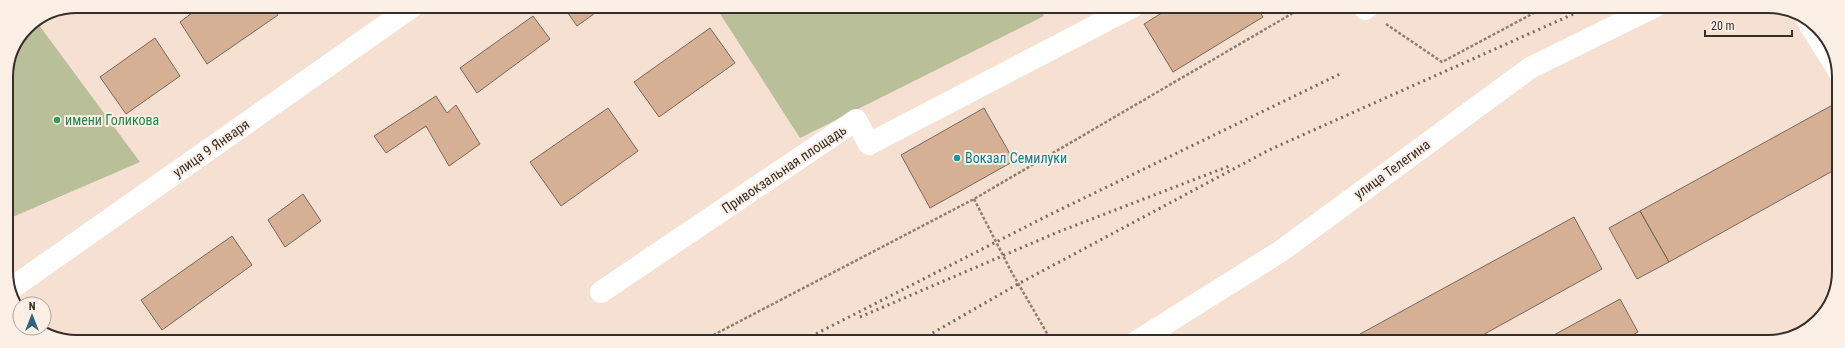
<svg xmlns="http://www.w3.org/2000/svg" width="1845" height="348" viewBox="0 0 1845 348" font-family="'Roboto Condensed',sans-serif">
<rect width="100%" height="100%" fill="#f5e0d1"/>
<path fill="#b8bf99" d="M715,6h323l6,10 -244,122z
M36,21l104,141 -132,57 -2,-142 6,-27 15,-23z"/>
<path fill="#d6b094" stroke="#7b695b" d="M201,6h71l6,9 -71,49 -27,-42z
M563,6h42l-28,20z
M1173,6h83l7,11 -90,55 -29,-48z
M533,16l17,23 -73,54 -17,-25z
M710,28l25,35 -76,54 -25,-35z
M155,38l25,38 -54,38 -26,-37z
M436,96l11,17 9,-8 24,39 -31,22 -23,-40 -40,27 -12,-17z
M1838,102v66l-169,94 -29,-51z
M608,108l30,43 -77,55 -31,-44z
M984,108l30,53 -84,47 -29,-53z
M303,194l18,27 -36,26 -17,-27z
M1640,211l29,51 -32,17 -28,-51z
M1574,217l28,52 -132,73h-106l-4,-8z
M232,236l20,29 -90,65 -21,-30z
M1620,299l18,33 -18,10h-79z"/>
<g fill="none" stroke-linecap="round" stroke-linejoin="round">
<path stroke="#8d7f75" stroke-width="2.5" stroke-dasharray="3 2" stroke-linecap="butt" d="M1386,24l56,38 103,-55
M974,199l37,72 41,71
M700,342l274,-143 331,-193"/>
<path stroke="#fff" stroke-width="22" d="M1363,6l2,3 4,-3
M1808,22l30,48
M9,290l404,-284
M601,292l255,-172 13,24 265,-138
M1136,342l145,-91 249,-183 124,-61"/>
<path stroke="#776b62" stroke-width="3" stroke-dasharray="2 4" stroke-linecap="butt" d="M860,317l198,-85 174,-67
M800,342l247,-126 295,-143
M917,342l101,-58 251,-134 320,-143"/>
</g>
<circle fill="#2e9e5b" stroke="#fcefe6" stroke-width="1.5" cx="57" cy="120" r="4"/>
<circle fill="#0f9aa8" stroke="#fcefe6" stroke-width="1.5" cx="957" cy="158" r="4"/>
<g text-anchor="middle" dominant-baseline="central" stroke-width="4" stroke-linejoin="round" paint-order="stroke">
<g font-size="14" fill="#27864d" stroke="#fcefe6" text-anchor="start">
<text x="65" y="120">имени Голикова</text>
</g>
<g font-size="14" fill="#362e29" stroke="#fcefe6">
<text transform="translate(211 148) rotate(-35)">улица 9 Января</text>
<text transform="translate(784 169) rotate(-34)">Привокзальная площадь</text>
<text transform="translate(1392 169) rotate(-36)">улица Телегина</text>
</g>
<g font-size="14" fill="#0d838f" stroke="#fcefe6" text-anchor="start">
<text x="965" y="158">Вокзал Семилуки</text>
</g>
</g>
<path d="M0 0H1845V348H0ZM77 13H1768A64 64 0 0 1 1832 77V271A64 64 0 0 1 1768 335H77A64 64 0 0 1 13 271V77A64 64 0 0 1 77 13Z" fill="#fcefe6" fill-rule="evenodd"/>
<path fill="none" stroke="#362e29" stroke-width="2" d="M77 13H1768A64 64 0 0 1 1832 77V271A64 64 0 0 1 1768 335H77A64 64 0 0 1 13 271V77A64 64 0 0 1 77 13Z"/>
<g transform="translate(32 316)"><circle r="19" fill="#fcefe6" stroke="#ada29a"/>
<path d="M0-3L7 15L0 10L-7 15Z" fill="#2d647f"/>
<text y="-6" font-size="11" font-weight="bold" text-anchor="middle" fill="#362e29">N</text>
</g>
<path d="M1705 30v6h87v-6" fill="none" stroke="#362e29" stroke-width="2"/>
<text x="1711" y="30" font-size="12" fill="#362e29" stroke="#fcefe6" stroke-width="3" paint-order="stroke">20 m</text>
</svg>
